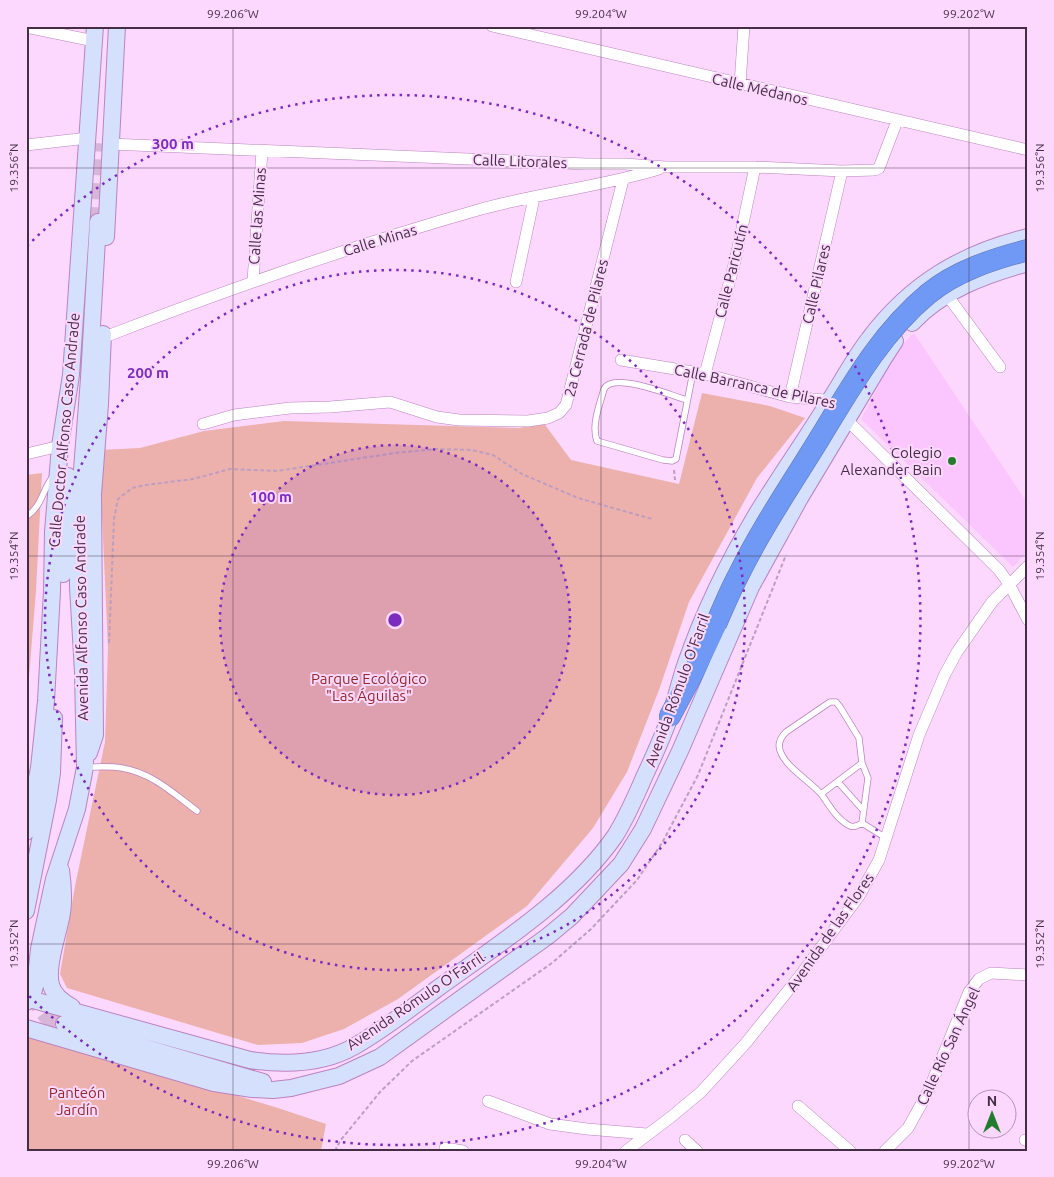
<svg xmlns="http://www.w3.org/2000/svg" width="1054" height="1177" viewBox="0 0 1054 1177" font-family="Ubuntu,sans-serif">
<rect width="100%" height="100%" fill="#fcd8fe"/>
<path fill="#fbc6fe" d="M914,333l114,171v47l-15,16 -152,-148 36,-70z"/>
<path fill="#ecb1ac" d="M702,393l68,13 35,12 -48,60 -68,124 -30,88 -32,82 -34,56 -66,78 -129,93 -54,30 -42,14 -44,2 -191,-57 -7,-14 15,-88 30,-144 3,-94 -9,-198 41,-2 64,-17 80,-10 236,7 23,-6 28,38 108,24z
M42,473l-6,118 -10,123v-239z
M26,1033l249,74 51,17 -5,27h-295z"/>
<g fill="none" stroke-linecap="round" stroke-linejoin="round">
<path stroke="#d7b6d9" stroke-width="16" stroke-dasharray="16 8" stroke-linecap="butt" d="M90,223l5,-80
M29,994l17,22 18,8"/>
<g stroke="#bb83bf" stroke-width="7">
<path id="lane" d="M687,400c-15,-4 -74,-29 -83,-11 -4,15 -13,36 -7,52l66,19 9,1 4,-2 17,-87
M27,516c15,-10 15,-25 25,-38
M830,702h6l4,5 19,31 3,25 6,15 -6,45c-5,3 -9,5 -14,2 -12,-7 -19,-20 -26,-30 -12,-14 -34,-26 -41,-42 -4,-8 -1,-15 5,-21z
M87,767c11,0 24,-1 35,1 30,5 51,25 75,43
M838,782l25,28
M821,794l41,-31
M862,823l24,15"/>
</g>
<g stroke="#bb83bf" stroke-width="12">
<path id="street" d="M492,26l536,124
M26,27l68,14
M740,84l4,-58
M110,144l476,20h39l40,3h90l87,4 33,-1 4,-2 18,-47
M26,145l62,-7
M253,281l9,-130
M516,282l18,-84
M947,295l53,72
M102,338c124,-48 249,-92 376,-128 60,-17 122,-23 181,-41
M621,360l84,14 85,23 45,4
M705,374l30,-113 20,-94
M790,397l52,-226
M846,414l1,6 152,150 10,14 19,36
M203,424l31,-9 56,-7 40,-1 60,-5 47,15 22,3 69,1 20,-3 11,-5 7,-8 57,-225
M26,454l34,-8
M488,1101l62,23 37,5 60,5
M798,1106l52,45
M685,1140l12,11
M1025,1140l3,1
M445,1148l18,3
M626,1151l45,-34 30,-25 44,-48 54,-67 60,-81 20,-36 40,-125 26,-61 12,-22 35,-50 36,-36
M885,1151l23,-23 20,-36 41,-100 10,-13 12,-6 37,2"/>
</g>
<g stroke="#bb83bf" stroke-width="18">
<path id="secondary" d="M106,237l11,-211
M912,323c31,-33 73,-48 116,-60
M63,574l5,-98
M89,753l6,-18 -2,-241 7,-90 3,-70
M26,832l13,-64 7,-67 6,-110 1,-59 7,-86 11,-71 24,-349
M61,870c2,14 3,29 1,43 -3,19 -16,53 -11,72 3,11 12,17 21,22
M26,911l22,-111 4,-27 2,-55
M26,998l224,62c34,5 74,4 105,-14 28,-16 54,-36 79,-55 62,-45 137,-92 181,-155 12,-19 21,-40 30,-61 9,-19 18,-39 25,-59 6,-17 10,-36 16,-53 18,-52 42,-101 70,-148 24,-39 50,-76 74,-115 13,-20 24,-42 39,-61 41,-55 93,-86 159,-102
M26,1002l7,-9 2,-7 4,-37 15,-70 23,-70 8,-42 -2,-95 -5,-85v-53l3,-51 8,-105 9,-156
M64,1024l199,58
M26,1028l188,55 38,6 21,1 18,-2 48,-12 41,-19 168,-121 24,-20 49,-52 22,-35 37,-78 71,-164 49,-89 84,-140 11,-17"/>
</g>
<g stroke="#6073b7" stroke-width="22">
<path id="highway" d="M670,716l23,-43 23,-49"/>
</g>
<path stroke="#be9ec0" stroke-width="2" stroke-dasharray="4 2.5" stroke-linecap="butt" d="M674,470l1,10
M109,643l5,-124 4,-20 14,-11 14,-3 47,-6 37,-10 47,2 118,-18 42,-4 35,1 21,5 29,19 56,24 74,21
M335,1151l5,-10 40,-49 32,-31 140,-98 39,-34 46,-49 25,-37 36,-68 88,-220"/>
<use href="#lane" stroke="#fff" stroke-width="5.5"/>
<use href="#street" stroke="#fff" stroke-width="11"/>
<use href="#secondary" stroke="#d4e0fc" stroke-width="16"/>
<use href="#highway" stroke="#6f99f4" stroke-width="21"/>
<g stroke="#6073b7" stroke-width="22" stroke-linecap="butt">
<path id="highway-bridge" d="M716,624c7,-16 14,-33 22,-48 24,-49 55,-94 83,-140 31,-51 61,-104 107,-142 28,-23 65,-35 100,-44"/>
</g>
<use href="#highway-bridge" stroke="#6f99f4" stroke-width="21"/>
</g>
<path fill="none" stroke="#452d46" stroke-width="1" stroke-opacity="0.45" d="M233,26v1125M601,26v1125M969,26v1125M26,168h1002M26,556h1002M26,944h1002"/>
<circle cx="395" cy="620" r="175" fill="#7b2cbf" fill-opacity=".12"/>
<g fill="none" stroke="#7b2cbf" stroke-width="2.5" stroke-dasharray="2.5 5">
<circle cx="395" cy="620" r="175"/>
<circle cx="395" cy="620" r="350"/>
<path d="M27 246A525 525 0 1 1 27 994"/>
</g>
<circle fill="#227c2b" stroke="#fcd8fe" stroke-width="2" cx="952" cy="461" r="5"/>
<g text-anchor="middle" dominant-baseline="central" stroke-width="4" stroke-linejoin="round" paint-order="stroke">
<g font-size="15" fill="#452d46" stroke="#fcd8fe">
<text transform="translate(760 89) rotate(13)">Calle Médanos</text>
<text transform="translate(520 161) rotate(2)">Calle Litorales</text>
<text transform="translate(257 216) rotate(-86)">Calle las Minas</text>
<text transform="translate(380 240) rotate(-17)">Calle Minas</text>
<text transform="translate(731 271) rotate(-76)">Calle Paricutín</text>
<text transform="translate(816 284) rotate(-77)">Calle Pilares</text>
<text transform="translate(586 328) rotate(-76)">2a Cerrada de Pilares</text>
<text transform="translate(755 386) rotate(12)">Calle Barranca de Pilares</text>
<text transform="translate(64 430) rotate(-85)">Calle Doctor Alfonso Caso Andrade</text>
<text transform="translate(81 618) rotate(-91)">Avenida Alfonso Caso Andrade</text>
<text transform="translate(677 690) rotate(-70)">Avenida Rómulo O'Farril</text>
<text transform="translate(830 932) rotate(-55)">Avenida de las Flores</text>
<text transform="translate(415 1001) rotate(-34)">Avenida Rómulo O'Farril</text>
<text transform="translate(948 1046) rotate(-65)">Calle Río San Ángel</text>
</g>
<g font-size="15" fill="#452d46" stroke="#fcd8fe" text-anchor="end">
<text x="942" y="452">Colegio<tspan x="942" dy="17">Alexander Bain</tspan></text>
</g>
<g font-size="15" fill="#912929" stroke="#fcd8fe">
<text x="369" y="678">Parque Ecológico<tspan x="369" dy="17">"Las Águilas"</tspan></text>
<text x="77" y="1092">Panteón<tspan x="77" dy="17">Jardín</tspan></text>
</g>
</g>
<circle cx="395" cy="620" r="8" fill="#7b2cbf" stroke="#fcd8fe" stroke-width="2.5"/>
<g font-size="15" text-anchor="middle" font-weight="bold" fill="#7b2cbf" stroke="#fcd8fe" stroke-width="4" stroke-linejoin="round" paint-order="stroke">
<text x="173" y="149">300 m</text>
<text x="148" y="378">200 m</text>
<text x="271" y="502">100 m</text>
</g>
<rect width="1054" height="1177" fill="none" stroke="#fcd8fe" stroke-width="55"/>
<g transform="translate(992 1114)"><circle r="24" fill="#fcd8fe" stroke="#b394b4"/>
<path d="M0-4L9 19L0 12L-9 19Z" fill="#227c2b"/>
<text y="-8" font-size="14" font-weight="bold" text-anchor="middle" fill="#452d46">N</text>
</g>
<rect x="28" y="28" width="998" height="1122" fill="none" stroke="#452d46" stroke-width="2"/>
<g font-size="12" text-anchor="middle" fill="#452d46">
<text x="233" y="18">99.206°W</text>
<text x="601" y="18">99.204°W</text>
<text x="969" y="18">99.202°W</text>
<text transform="translate(14 168) rotate(-90)" y="4">19.356°N</text>
<text transform="translate(1040 168) rotate(-90)" y="4">19.356°N</text>
<text transform="translate(14 556) rotate(-90)" y="4">19.354°N</text>
<text transform="translate(1040 556) rotate(-90)" y="4">19.354°N</text>
<text transform="translate(14 944) rotate(-90)" y="4">19.352°N</text>
<text transform="translate(1040 944) rotate(-90)" y="4">19.352°N</text>
<text x="233" y="1168">99.206°W</text>
<text x="601" y="1168">99.204°W</text>
<text x="969" y="1168">99.202°W</text>
</g>
</svg>
